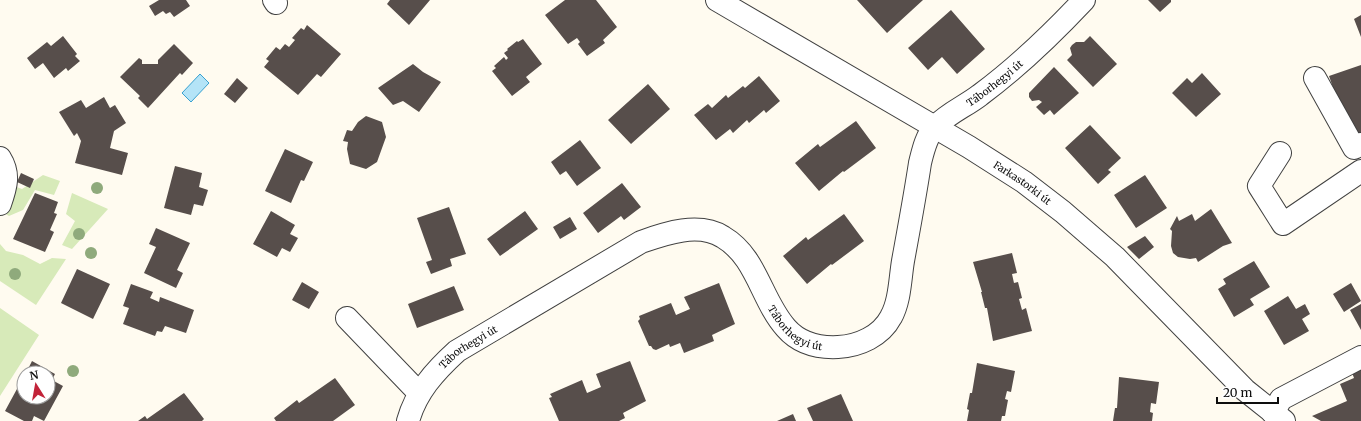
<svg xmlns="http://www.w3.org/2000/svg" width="1361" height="421" viewBox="0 0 1361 421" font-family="Merriweather,serif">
<rect width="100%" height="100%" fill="#fffbf0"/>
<path fill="#d7eab9" d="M43,175l17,6 -6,14 -19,-5 -12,20 -14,6 -7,-4 9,-27 11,4z
M72,193l36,16 -36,40 -10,-4 13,-24 -9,-7z
M0,244l6,7 17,4 17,9 12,-6 14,1 -30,46 -36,-24z
M0,308l39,27 -39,61z"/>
<path fill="#b4e4f7" stroke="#39a1d0" d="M200,74l9,9 -18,19 -9,-9z"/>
<path fill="#574e4b" d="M159,0h27l4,6 -16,11 -4,-5 -4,2 -3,-3 -8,5 -6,-10z
M390,0h40l-21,25 -22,-21z
M565,0h31l21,27 -14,13 2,3 -18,13 -9,-12 2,-2 -3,-4 -9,6 -23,-29z
M857,0h66l-36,33z
M1148,0h23v2l-11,10z
M951,10l34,39 -28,25 -15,-17 -14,13 -20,-22z
M1361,15v22l-7,-18z
M307,25l34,29 -20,23 -4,-3 -19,21 -34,-28 5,-6 -3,-2 10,-12 4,3 5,-6 4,3 6,-7 -3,-2 9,-10 3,2z
M63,36l14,18 -2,2 5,5 -12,10 -2,-3 -12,10 -11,-15 -8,6 -8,-11 20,-16 4,4z
M1090,36l27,28 -24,23 -26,-27 5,-5 -2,-7 2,-3 4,-3h8z
M523,39l19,25 -16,13 4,5 -18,14 -20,-25 4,-3 -2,-2 10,-9 2,3 2,-2 -4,-5 4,-3 -1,-1 10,-8 1,1z
M174,44l19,19 -11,12 -2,-2 -32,35 -10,-10 2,-2 -20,-19 19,-19 3,2v4h16v-4z
M413,64l10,8 18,10 -22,30 -16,-11 -10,4 -15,-17z
M1361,65v71l-13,-6 -19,-54z
M1054,67l25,26 -25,22 -4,-5 -6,5 -8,-8 6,-5 -3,-2 -7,1 -3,-4v-4z
M1202,73l19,21 -25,23 -24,-24 15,-15 5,5z
M759,76l21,25 -14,12 -2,-3 -15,13 -2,-3 -14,13 -3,-4 -14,11 -22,-25 14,-11 4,4 14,-13 2,3 15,-12 2,2z
M237,78l11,10 -13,15 -11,-9z
M648,84l22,25 -39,35 -23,-24z
M104,97l6,11 5,-3 11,18 -12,8 -4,17 18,5 -6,22 -47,-12 6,-22 -4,-8 -3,3 -15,-24 22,-12 5,8z
M366,116l16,6 4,15 -9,25 -11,7 -16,-5 -3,-15 1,-7 -5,-1 4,-11 5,1 6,-9z
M856,121l20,27 -32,24 -1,-1 -24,20 -24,-28 23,-19 2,3z
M1090,125l31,33 -13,12 3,2 -13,12 -33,-36z
M580,140l21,28 -24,18 -11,-15 -6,4 -9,-13z
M285,149l28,13 -9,19 -3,-1 -10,23 -26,-12z
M175,166l27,7 -3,14 9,3 -5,16 -9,-2 -3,11 -27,-7z
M21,173l13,6 -4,9 -13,-6z
M1145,175l22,33 -31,20 -22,-33z
M622,183l19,24 -17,13 -3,-4 -23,17 -15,-20z
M35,193l23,9 -4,11 3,1 -7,16 4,2 -9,20 -32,-13z
M449,207l17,47 -16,5 2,7 -21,8 -5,-12 6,-2 -15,-42z
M1211,209l21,34 -9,3 -25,16 -2,-4 -6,1 -12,-2 -5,-4 -2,-7 1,-15 -2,-2 7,-13 2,5 13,-7 3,7z
M271,211l24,14 -5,9 8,4 -8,14 -8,-4 -5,9 -24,-13z
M525,211l13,18 -38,27 -13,-17z
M844,214l20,27 -32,24 -1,-1 -24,20 -24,-28 23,-19 2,3z
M570,217l7,12 -17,10 -7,-12z
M156,228l34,15 -13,27 6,3 -7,15 -32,-15 12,-26 -7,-3z
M1145,236l9,11 -15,12 -12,-12z
M1012,253l5,20 -5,1 2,9 4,-1 4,16 -3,1 3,11 4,-2 6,23 -39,10 -6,-33h-2l-4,-16h1l-9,-30z
M1254,261l16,26 -20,12 4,6 -20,12 -16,-28 8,-5 -3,-5z
M77,269l33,15 -17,35 -32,-16z
M302,282l17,10 -10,17 -17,-9z
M719,283l16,41 -23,11 2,6 -30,12 -4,-10 -10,4 -1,-3 -13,6 -3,-1 -2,-3h-2l-11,-25 2,-2 -1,-3 32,-13 5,12 14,-6 -6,-12z
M1351,283l10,18 -17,11 -11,-18z
M131,284l22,8 -3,6 9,4 1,-5 34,13 -8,23 -21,-7 -3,6 -5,-1 -2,5 -32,-12 6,-16 -6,-2z
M454,286l10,24 -47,18 -9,-24z
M1288,296l8,13 9,-5 5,10 -8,5 7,12 -25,14 -20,-34z
M1361,304v26l-11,-20z
M32,361l23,13 -3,6 11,6 -19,35 -10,-5 -2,5h-8l-19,-10 19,-35v21h24v-24h-22z
M630,361l16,40 -23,12 2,5 -6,3h-60l-10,-23 3,-1 -2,-3 32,-14 5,13 14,-6 -5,-13z
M1361,362v59h-40l-9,-5 35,-15 -7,-17 14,-6 -4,-11z
M977,363l38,8 -4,21 -4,-1 -2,8 3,1 -3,16h-3l-1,5h-34l2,-11 -2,-1 3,-16h2z
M1119,377l40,5 -3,22 -5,-1 -1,9 3,1 -1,8h-39l2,-13h2z
M335,378l20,27 -22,16h-57l-2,-3 23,-18 2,3z
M184,393l20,26 -2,2h-64l7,-5 2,3z
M841,394l12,27h-40l-6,-13z
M793,414l3,7h-19z"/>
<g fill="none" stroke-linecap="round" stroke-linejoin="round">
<g stroke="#414141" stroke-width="24">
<g id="minor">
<path d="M274,0l2,3"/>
<path id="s1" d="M717,0l252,147 55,35 39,30 52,45 130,133 39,31"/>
<path d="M1315,78l39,70 7,-4"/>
<path d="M1280,153l-21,33 24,38 78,-53"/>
<path d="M0,158c10,16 6,29 0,46"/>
<path d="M347,318l72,75"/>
<path d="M1273,413l8,-14 80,-42"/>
<path id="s2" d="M408,421c8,-29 27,-50 49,-70l184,-109c25,-9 58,-20 82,-5 34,20 38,63 63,91 13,15 32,20 52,19 21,-1 43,-11 53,-30 9,-16 9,-38 12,-56 6,-33 12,-65 17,-98 3,-12 6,-27 15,-36 13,-14 31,-21 45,-32 38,-28 72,-61 104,-95"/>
</g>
</g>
<use href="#minor" stroke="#fff" stroke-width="22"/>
</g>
<g fill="#8faa7c">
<circle cx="97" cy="188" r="6"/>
<circle cx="79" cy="234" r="6"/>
<circle cx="91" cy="253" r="6"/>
<circle cx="15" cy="274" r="6"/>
<circle cx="73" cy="371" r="6"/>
</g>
<g text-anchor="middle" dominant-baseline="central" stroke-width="4" stroke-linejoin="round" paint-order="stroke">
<g font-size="10" fill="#0e0e0e" stroke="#fff">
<text stroke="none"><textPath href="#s2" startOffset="889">Táborhegyi út</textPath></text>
<text stroke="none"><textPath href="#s1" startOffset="356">Farkastorki út</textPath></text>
<text stroke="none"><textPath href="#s2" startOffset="505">Táborhegyi út</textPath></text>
<text stroke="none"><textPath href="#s2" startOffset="98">Táborhegyi út</textPath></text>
</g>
</g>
<g transform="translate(36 385) rotate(349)"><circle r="19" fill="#ffffff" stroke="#9f9f9f"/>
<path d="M0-3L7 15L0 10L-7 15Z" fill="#c22339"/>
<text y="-6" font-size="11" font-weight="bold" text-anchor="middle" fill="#0e0e0e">N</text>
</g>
<path d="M1217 397v6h61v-6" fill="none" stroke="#0e0e0e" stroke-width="2"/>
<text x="1223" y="397" font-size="12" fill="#0e0e0e" stroke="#ffffff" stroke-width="3" paint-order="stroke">20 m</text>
</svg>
